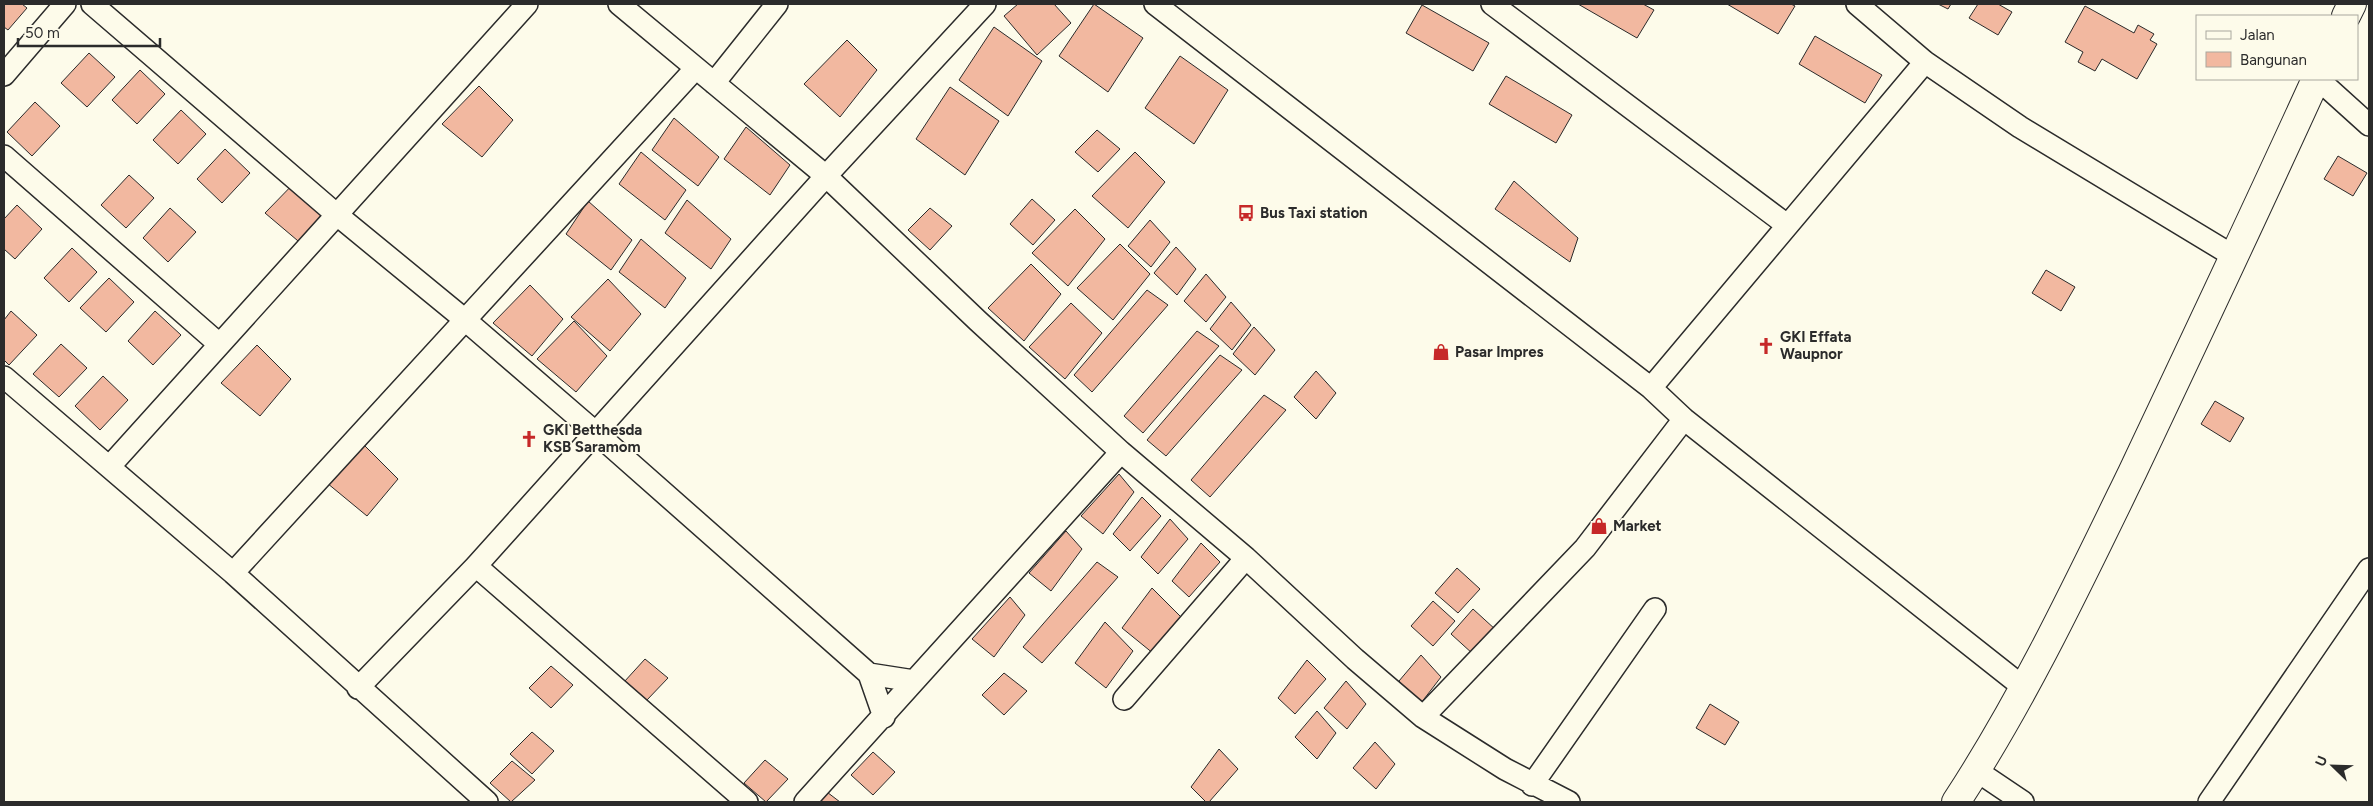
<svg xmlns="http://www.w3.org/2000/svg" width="2373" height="806" viewBox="0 0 2373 806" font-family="Figtree,sans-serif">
<rect width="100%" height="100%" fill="#fdfbea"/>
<path fill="#f2b8a0" stroke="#2b2b2b" d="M4,4h18l5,4 -19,22 -4,-3z
M1018,4h36l17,19 -34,32 -33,-39z
M1094,4l49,34 -35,54 -49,-36z
M1578,4h65l11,6 -17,28z
M1727,4h64l4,2 -17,28z
M1938,4h13l-3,5z
M1978,4h20l14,8 -14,23 -29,-17z
M1422,5l67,38 -16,28 -67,-38z
M2085,6l49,27 4,-8 16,9 -4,6 7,4 -20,35 -35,-20 -7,12 -17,-9 5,-10 -18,-10z
M994,27l48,34 -34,55 -49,-36z
M1815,36l67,39 -17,28 -66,-39z
M847,40l30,30 -37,47 -36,-33z
M89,53l26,24 -28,30 -26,-24z
M1180,56l48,34 -34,54 -49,-36z
M140,70l25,24 -28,30 -25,-24z
M1506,76l66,39 -16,28 -67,-39z
M479,86l34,34 -31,37 -40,-33z
M950,87l49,34 -34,54 -49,-36z
M35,102l25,24 -28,30 -25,-24z
M181,110l25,24 -28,30 -25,-24z
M674,118l45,39 -21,29 -46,-36z
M746,127l44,38 -20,30 -46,-36z
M1097,130l23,19 -22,23 -23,-20z
M225,149l25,24 -28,30 -25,-24z
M641,152l45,38 -21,30 -46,-36z
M1135,152l30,30 -37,46 -36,-32z
M2338,156l29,17 -14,23 -29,-17z
M129,175l25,23 -28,30 -25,-23z
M302,175l34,34 -32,37 -39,-33z
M1514,181l64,57 -8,24 -75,-53z
M1032,199l23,21 -22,25 -23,-21z
M687,200l44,39 -20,30 -46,-36z
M588,201l44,39 -21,30 -45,-36z
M17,205l25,24 -27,30 -11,-10v-30z
M170,208l26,24 -28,30 -25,-24z
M930,208l22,18 -22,24 -22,-20z
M1075,209l30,30 -37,47 -36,-33z
M1150,220l20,22 -19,25 -23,-21z
M641,239l45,39 -21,30 -46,-36z
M1120,244l30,30 -37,46 -36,-32z
M1176,247l20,22 -19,26 -23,-22z
M72,248l25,24 -28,30 -25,-24z
M1031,264l30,30 -37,47 -36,-33z
M2046,270l29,17 -14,24 -29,-18z
M1206,274l20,23 -20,25 -22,-21z
M109,278l25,24 -28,30 -26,-24z
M608,279l33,35 -31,37 -39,-34z
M530,285l33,34 -31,37 -39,-33z
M1147,290l21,15 -76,87 -18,-17z
M1231,302l20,23 -19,25 -22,-21z
M1071,303l31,30 -37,46 -36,-32z
M11,311l26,24 -28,30 -5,-5v-40z
M155,311l26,24 -28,30 -25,-24z
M574,321l33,35 -31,36 -39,-33z
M1254,327l21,23 -20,25 -22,-21z
M1197,331l22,15 -76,87 -19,-17z
M61,344l26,24 -28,29 -26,-23z
M257,345l34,34 -31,37 -39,-33z
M1220,355l22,15 -76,86 -19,-16z
M1316,371l20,22 -20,26 -22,-22z
M103,376l25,24 -28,30 -25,-24z
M1264,395l22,15 -76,87 -19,-17z
M2215,401l29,17 -14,24 -29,-18z
M364,445l34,34 -31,37 -40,-33z
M1119,474l15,18 -31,42 -22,-18z
M1142,497l19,19 -31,35 -17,-17z
M1170,519l18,20 -30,35 -17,-17z
M1066,531l16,18 -31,42 -22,-18z
M1201,543l19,19 -31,35 -17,-16z
M1097,562l21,15 -76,86 -19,-16z
M1457,568l23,21 -22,24 -23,-20z
M1152,588l29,29 -27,37 -32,-26z
M1010,597l15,18 -31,42 -22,-18z
M1433,601l22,20 -22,25 -22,-20z
M1473,609l23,21 -23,24 -22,-20z
M1105,622l28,29 -27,37 -31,-25z
M1421,655l20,22 -20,26 -22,-22z
M645,659l23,19 -22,23 -22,-19z
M1307,660l19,19 -31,35 -17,-16z
M551,666l22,19 -22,23 -22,-20z
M1004,673l23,18 -23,24 -22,-20z
M1346,681l20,23 -19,25 -23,-21z
M1710,704l29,18 -14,23 -29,-17z
M1317,711l19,22 -19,26 -22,-22z
M532,732l22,19 -22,23 -22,-20z
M1375,742l20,22 -19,25 -23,-21z
M1219,749l19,20 -29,33h-3l-15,-15z
M873,752l22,20 -22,23 -22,-20z
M765,760l23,19 -22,23 -22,-19z
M512,761l23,19 -24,22 -21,-19z
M823,789l17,13h-26z"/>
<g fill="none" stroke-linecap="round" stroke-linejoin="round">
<g stroke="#2b2b2b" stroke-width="24">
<path id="minor" d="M92,4l244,210 128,105 131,113 274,242 15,43
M619,4l207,172 152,145 143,131 125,106 109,101 68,58 82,52 64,33
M1155,4l496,384 33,31 339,268
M1492,4l295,221
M1857,4l68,58 95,65 215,130
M4,75l61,-71
M2318,79l51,46
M714,83l63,-79
M4,156l215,188
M4,377l229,196 254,229
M1651,388l274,-326
M110,466l417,-462
M476,566l271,236
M233,573l463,-505
M869,674l45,7
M358,688l118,-122 350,-390 159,-172
M1124,699l122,-141
M1423,717l162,-169 99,-129
M1977,771l46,31
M1532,785l123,-176
M805,802l316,-350
M2209,802l160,-233"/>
</g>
<g stroke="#2b2b2b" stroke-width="30">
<path id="major" d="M2346,16l6,-12
M1956,802c68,-104 122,-218 176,-329 62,-131 124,-262 184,-394"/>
</g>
<use href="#minor" stroke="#fdfbea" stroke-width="21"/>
<use href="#major" stroke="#fdfbea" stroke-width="28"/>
</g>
<defs>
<g id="bus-bare" transform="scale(1.35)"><path d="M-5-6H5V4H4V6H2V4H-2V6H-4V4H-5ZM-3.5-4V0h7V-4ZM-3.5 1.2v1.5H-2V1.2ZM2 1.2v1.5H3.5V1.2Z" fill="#c62828" stroke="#fdfbea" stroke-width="2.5" paint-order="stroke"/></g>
<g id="church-bare" transform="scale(1.35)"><path d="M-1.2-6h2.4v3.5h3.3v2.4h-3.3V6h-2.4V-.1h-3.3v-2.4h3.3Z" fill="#c62828" stroke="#fdfbea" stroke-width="2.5" paint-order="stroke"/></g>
<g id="shop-bare" transform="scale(1.35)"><path d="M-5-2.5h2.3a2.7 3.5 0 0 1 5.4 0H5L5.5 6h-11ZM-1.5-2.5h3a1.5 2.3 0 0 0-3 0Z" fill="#c62828" stroke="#fdfbea" stroke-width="2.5" paint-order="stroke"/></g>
</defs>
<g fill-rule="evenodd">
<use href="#bus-bare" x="1246" y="213"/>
<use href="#church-bare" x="1766" y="346"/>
<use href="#shop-bare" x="1441" y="352"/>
<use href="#church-bare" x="529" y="439"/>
<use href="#shop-bare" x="1599" y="526"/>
</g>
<g text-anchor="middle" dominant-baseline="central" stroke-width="4" stroke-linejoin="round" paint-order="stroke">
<g font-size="15" font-weight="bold" fill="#2b2b2b" stroke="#fdfbea" text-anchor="start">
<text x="1260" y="213">Bus Taxi station</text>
<text x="1780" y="337">GKI Effata<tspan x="1780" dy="17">Waupnor</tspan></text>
<text x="1455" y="352">Pasar Impres</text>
<text x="543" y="430">GKI Betthesda<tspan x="543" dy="17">KSB Saramom</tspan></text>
<text x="1613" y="526">Market</text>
</g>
</g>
<rect width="2373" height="806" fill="none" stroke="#2b2b2b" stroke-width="10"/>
<rect x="2196" y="15" width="162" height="65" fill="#fdfbea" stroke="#a9a89e"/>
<rect x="2206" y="31" width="25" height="8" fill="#fdfbea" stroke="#a9a89e"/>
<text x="2240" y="40" font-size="15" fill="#2b2b2b">Jalan</text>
<rect x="2206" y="52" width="25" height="15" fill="#f2b8a0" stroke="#a9a89e"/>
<text x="2240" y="65" font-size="15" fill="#2b2b2b">Bangunan</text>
<g transform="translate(2333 766) rotate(293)" stroke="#fdfbea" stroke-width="4" paint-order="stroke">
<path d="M0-4L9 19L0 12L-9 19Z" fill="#2b2b2b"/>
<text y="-8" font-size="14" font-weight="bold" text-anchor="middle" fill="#2b2b2b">U</text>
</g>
<path d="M18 38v8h142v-8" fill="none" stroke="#2b2b2b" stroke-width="2.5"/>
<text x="25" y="38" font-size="15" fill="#2b2b2b" stroke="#fdfbea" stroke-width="4" paint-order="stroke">50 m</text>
</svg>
